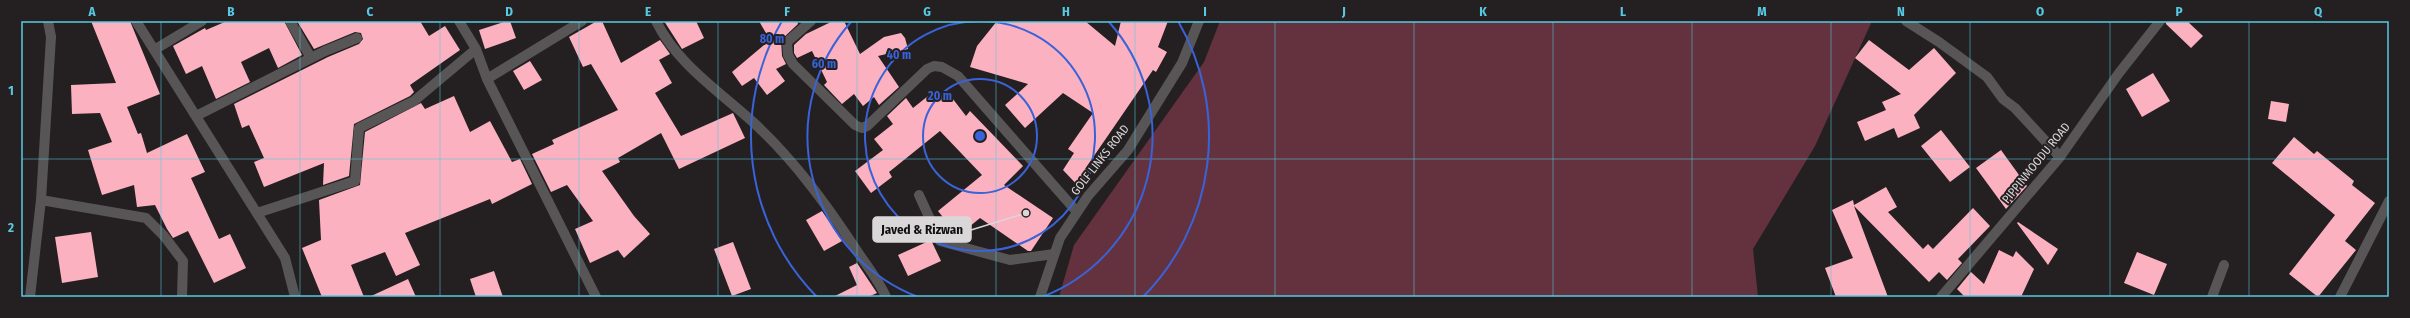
<svg xmlns="http://www.w3.org/2000/svg" width="2410" height="318" viewBox="0 0 2410 318" font-family="'Fira Sans Condensed',sans-serif">
<rect width="100%" height="100%" fill="#242021"/>
<path fill="#64323f" d="M1220,21h652l-57,125 -62,103 5,48h-699l15,-52 130,-183z"/>
<path fill="#fcb1c1" d="M91,21h39l30,73 -33,13 11,27 3,-1 6,20 40,-19 18,38 -14,6 28,61 11,-5 16,34 -32,15 -26,-52 -15,7 -6,-9 -12,-24 -18,2 -3,-22 -32,10 -14,-45 24,-8 -12,-29 -28,1 -1,-29 45,-2z
M227,21h57l18,34 -24,13 -9,-20 -28,14 9,20 -34,17 -14,-33 -16,8 -13,-28 32,-18 1,2z
M297,21h123l9,15 16,-10 15,24 -50,35 4,7 -4,4 -56,28 -5,52 -26,9 1,-22 -60,24 -10,-25 10,-4 -15,-33 -7,3 -8,-24 94,-47 31,-13 4,-5 -2,-6 -6,-1 -41,17z
M507,21h3l6,17 -31,11 -6,-19z
M597,21h5l19,42 39,-23 10,14 -11,6 13,23 -17,10 26,43 52,-23 12,25 -66,31 -18,-36 -43,25 2,4 -18,9 32,45 16,18 -26,24 -6,-8 -28,13 -15,-34 18,-8 -26,-36 -16,7 -19,-38 22,-10 -2,-4 66,-30 -27,-46 -8,3 -14,-30z
M664,21h32l8,17 -22,11z
M759,21h38l1,3 -17,16 1,16 4,8 -10,5 9,12 -18,14 -13,-17 -12,8 -10,-14 38,-32z
M833,21h11l16,33 24,-17 17,-4 4,5 3,11 -30,7 21,31 -20,18 -5,-8 -11,9 -9,-12 -12,10 -18,-19 3,-3 -15,-31 -15,7 -3,-5v-8l12,-11z
M997,21h88l30,25 6,-25h47l-10,26 9,5 -11,20 -3,-2 -68,99 6,4 -10,16 -18,-19 11,-17 -6,-4 25,-36 -30,-20 -38,35 -20,-23 23,-21 -58,-17 7,-21z
M2166,21h21l16,15 -12,12 -25,-24z
M1869,40l40,30 25,-22 22,25 -42,42 6,13 -22,10 -4,-10 -29,13 -8,-19 29,-12 -4,-8 19,-8 -46,-36z
M530,61l12,19 -18,10 -11,-19z
M2153,73l17,28 -28,16 -16,-28z
M946,90l20,26 4,-5 53,55 -19,19 49,33 -22,33h-3l-48,-33 -22,18 -20,-25 44,-36 -42,-44 -51,41 3,5 -21,16 -16,-22 28,-21 -9,-11 19,-15 -6,-8 19,-18 7,10 20,-16 4,5z
M454,96l16,36 20,-11 22,41 8,-3 12,25 -40,20 -2,-5 -85,34 15,32 -24,11 -11,-24 -34,13 13,32h-42l-20,-49 19,-8 -2,-40 41,-15 5,-53 56,-29 4,6z
M2271,101l18,3 -3,18 -18,-3z
M1941,130l29,37 -20,15 -29,-36z
M2294,137l20,17 3,-3 37,30 -2,4 23,18 -30,38 11,9 -38,47 -29,-23 46,-59 -63,-52z
M2001,150l26,36 -21,23 -30,-41z
M1886,187l11,20 -9,5 35,37 5,-5 5,5 40,-41 17,18 -32,33 4,4 -15,17 -8,-8 -10,10 -75,-76 34,91h-52l-11,-29 28,-10 -21,-48 21,-10 1,5z
M822,211l20,30 -18,10 -18,-31z
M2018,222l40,27 -10,16 -31,-42z
M91,232l7,45 -36,6 -7,-46z
M931,240l10,21 -33,15 -10,-21z
M733,242l18,47 -19,7 -18,-47z
M1999,250l14,7 3,-6 18,18 -13,28h-56l-8,-8 14,-17 13,12z
M2137,252l30,12 -13,31 -30,-12z
M857,263l20,30 -9,4h-35l24,-12 -8,-18z
M494,271l9,26h-27l-6,-18z
M408,279l8,18h-47z"/>
<g fill="none" stroke-linecap="round" stroke-linejoin="round">
<path stroke="#575555" stroke-width="10" d="M136,21l149,237 10,39
M290,21l21,37
M459,21l17,28 11,30 109,218
M656,21c21,43 63,70 98,102 41,38 72,81 103,128 10,15 22,30 29,46
M811,21l-24,21 1,13 5,9 62,61 7,3 5,-2 60,-57 7,-3 8,1 16,9 119,136
M1906,21l33,21 48,35 16,22 12,9 45,49
M154,50l48,-29
M487,79l95,-58
M196,116l129,-65 32,-13
M919,195l21,46 70,19 44,-6
M41,200l105,18 18,18 19,25 -1,36
M257,213l98,-32 4,-53 55,-27 62,-52
M30,297l11,-97 10,-163
M1941,297l119,-140 59,-84 41,-52
M2212,297l12,-32
M2340,297l49,-96"/>
<path stroke="#575555" stroke-width="10" d="M48,21l3,16
M1040,297l20,-59 28,-42 40,-46 54,-87 17,-42"/>
</g>
<path fill="none" stroke="#58c9e3" stroke-width="1" stroke-opacity="0.55" d="M161,21v276M300,21v276M440,21v276M579,21v276M718,21v276M857,21v276M996,21v276M1135,21v276M1275,21v276M1414,21v276M1553,21v276M1692,21v276M1831,21v276M1970,21v276M2110,21v276M2249,21v276M21,159h2368"/>
<g fill="none" stroke="#3963d8" stroke-width="2">
<circle cx="980" cy="136" r="57"/>
<path d="M981 21A115 115 0 1 1 979 21"/>
<path d="M918 297A172 172 0 0 1 851 22M1109 22A172 172 0 0 1 1042 297"/>
<path d="M817 297A229 229 0 0 1 782 21M1178 21A229 229 0 0 1 1143 297"/>
</g>
<g text-anchor="middle" dominant-baseline="central" stroke-width="4" stroke-linejoin="round" paint-order="stroke">
<g font-size="12" fill="#dad7d8" stroke="#242021">
<text transform="translate(1100 160) rotate(-52)">GOLF LINKS ROAD</text>
<text transform="translate(2036 163) rotate(-51)">PIPPINMOODU ROAD</text>
</g>
</g>
<circle cx="980" cy="136" r="6" fill="#3963d8" stroke="#242021" stroke-width="2"/>
<g font-size="12" text-anchor="middle" font-weight="bold" fill="#3963d8" stroke="#242021" stroke-width="4" stroke-linejoin="round" paint-order="stroke">
<text x="772" y="43">80 m</text>
<text x="899" y="59">40 m</text>
<text x="824" y="68">60 m</text>
<text x="940" y="100">20 m</text>
</g>
<path fill="none" stroke="#dad7d8" stroke-width="1.5" d="M1026 213L971 230"/>
<circle fill="#dad7d8" stroke="#242021" stroke-width="1.5" cx="1026" cy="213" r="4"/>
<rect fill="#dad7d8" stroke="#dad7d8" stroke-width="1.5" x="873" y="217" width="98" height="25" rx="4"/>
<g font-size="13" text-anchor="middle" font-weight="bold" fill="#111">
<text x="922" y="234">Javed &amp; Rizwan</text>
</g>
<rect width="2410" height="318" fill="none" stroke="#242021" stroke-width="44"/>
<rect x="22" y="22" width="2366" height="274" fill="none" stroke="#58c9e3" stroke-width="1.5"/>
<g font-size="13" text-anchor="middle" font-weight="bold" fill="#58c9e3">
<text x="92" y="16">A</text>
<text x="231" y="16">B</text>
<text x="370" y="16">C</text>
<text x="509" y="16">D</text>
<text x="648" y="16">E</text>
<text x="787" y="16">F</text>
<text x="927" y="16">G</text>
<text x="1066" y="16">H</text>
<text x="1205" y="16">I</text>
<text x="1344" y="16">J</text>
<text x="1483" y="16">K</text>
<text x="1623" y="16">L</text>
<text x="1762" y="16">M</text>
<text x="1901" y="16">N</text>
<text x="2040" y="16">O</text>
<text x="2179" y="16">P</text>
<text x="2318" y="16">Q</text>
<text x="11" y="95">1</text>
<text x="11" y="232">2</text>
</g>
</svg>
